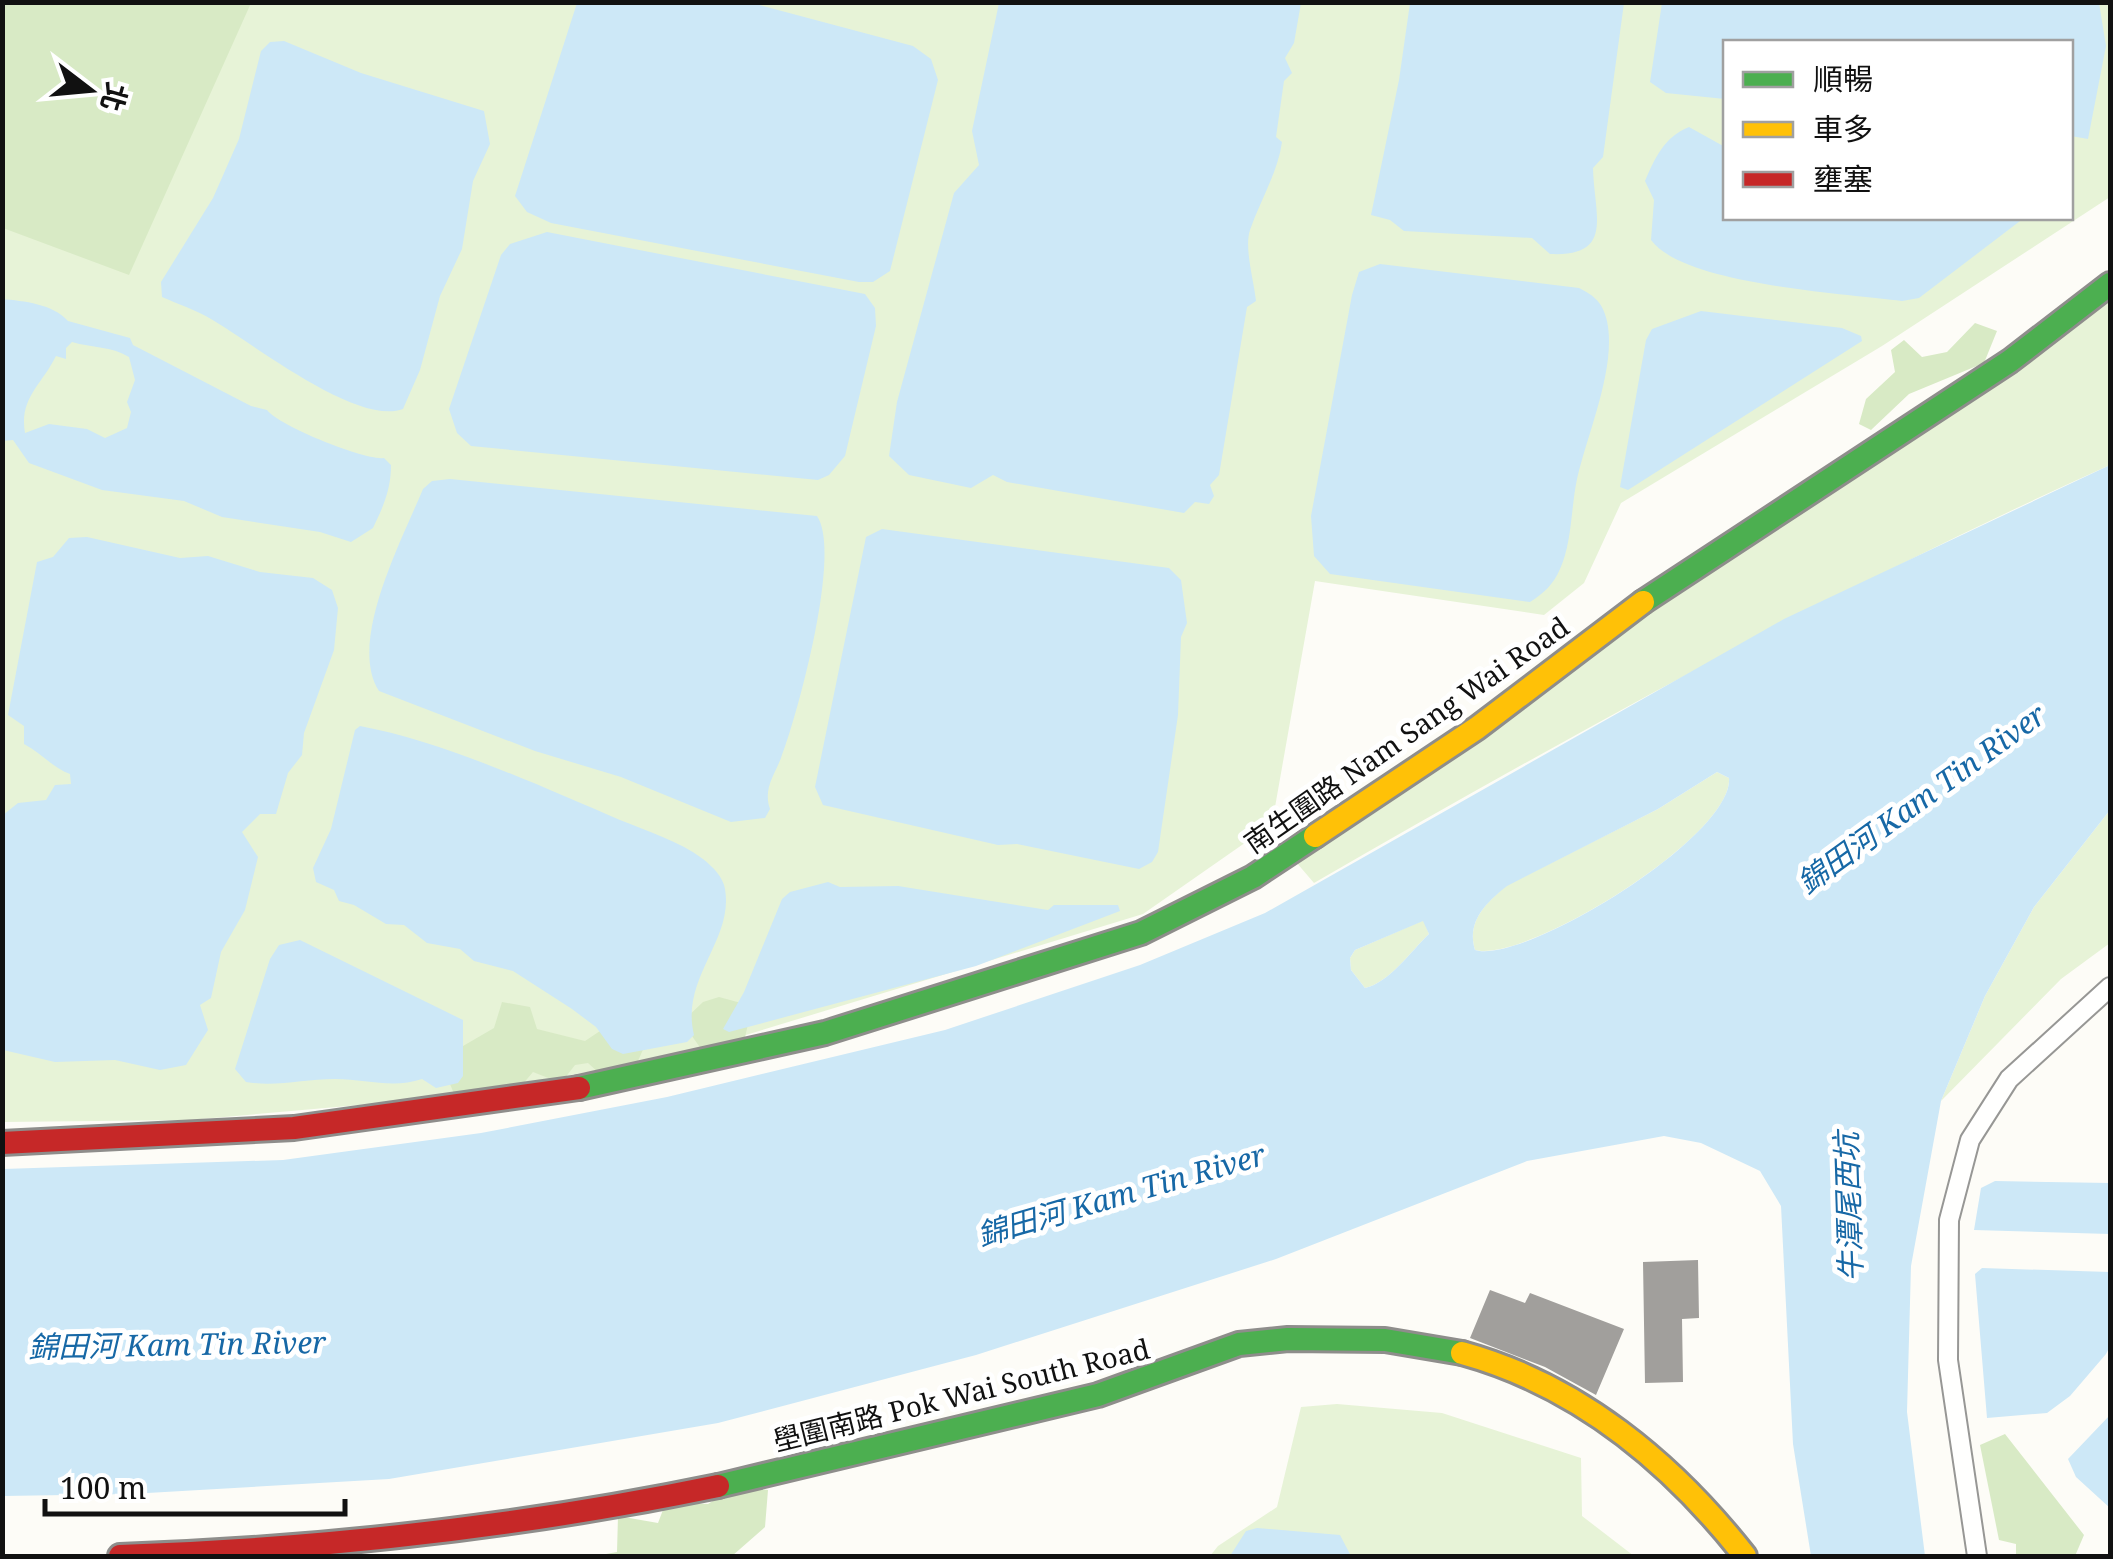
<svg xmlns="http://www.w3.org/2000/svg" width="2113" height="1559" viewBox="0 0 2113 1559" font-family="'Noto Serif','Noto Sans TC',serif">
<rect width="100%" height="100%" fill="#fdfcf7"/>
<path fill="#e7f3d7" fill-rule="evenodd" d="M2,3h2108v194l-228,149 -261,157 -37,80 -40,32 -229,-34 -43,243 -129,90 -463,141 -229,42 -261,23 -187,2zM1726,42h344v176h-344z
M2110,295v170c-273,123 -536,268 -796,418l-18,-21 164,-110 191,-139 295,-196z
M1717,772l12,6c5,58 -204,186 -254,172 -9,-29 12,-48 32,-65l151,-76z
M2110,810v133l-49,36 -120,122 44,-105 49,-89z
M1424,920l5,14c-18,17 -40,49 -64,54l-14,-18 -1,-12 5,-8z
M1337,1404l105,9 139,45 1,58 52,40h-424l8,-10 59,-39 24,-100z"/>
<path fill="#d8eac5" d="M2,3h249l-122,272 -126,-47z
M1975,323l22,8 -13,32 -75,31 -38,36 -12,-6 7,-25 29,-27 -4,-22 13,-10 18,17 25,-5z
M719,997l33,9 -8,36 -40,11 -22,-31 21,-20z
M502,1002l28,5 7,22 48,12 27,-18 33,22 -11,25 -34,4 -12,-11 -13,2 -14,18 -28,-11 -17,20 -59,9 -12,-29 6,-19 43,-25z
M2005,1434l79,101 -9,21h-59v-12l-17,-4 -19,-95z
M736,1486l32,4 -3,37 -33,29h-137l22,-4 1,-36 40,7 8,-21 42,2z"/>
<path fill="#cde8f7" fill-rule="evenodd" d="M577,3h175l161,43 18,13 7,21 -48,191 -17,11h-14l-308,-59 -24,-11 -12,-16z
M999,3h302l-7,40 -9,15 7,15 -8,8 -8,56 6,5c-4,30 -22,59 -32,88 -6,18 4,51 6,71l-9,6 -28,168 -9,10 4,11 -5,8 -14,-2 -11,11 -177,-31 -14,-7 -22,13 -62,-13 -20,-19 8,-54 57,-209 25,-28 -7,-34z
M1410,3h214l-21,154 -10,11c1,47 22,89 -43,86l-18,-16 -128,-7 -14,-11 -19,-5 28,-135z
M2099,3l7,43 -18,93 -17,-3 -1,-94h-344l-1,57 -59,-6 -16,-11 12,-79z
M284,41l77,32 123,38 6,33 -17,37 -11,68 -22,47 -20,74 -17,39c-46,17 -149,-65 -192,-90 -15,-9 -33,-15 -49,-22l-1,-15 52,-84 26,-59 22,-88 9,-9z
M1689,127l36,20 1,71h298l-105,80 -17,3c-59,-8 -218,-16 -251,-61l3,-40 -9,-19c10,-23 19,-44 44,-54z
M547,232l318,62 10,14 1,18 -31,130 -16,19 -11,5 -347,-34 -14,-13 -8,-24 52,-154 9,-11z
M1380,264l199,24c16,8 24,15 28,33 10,46 -20,113 -30,158 -6,28 -5,64 -17,90 -7,16 -16,24 -30,33l-200,-28 -16,-18 -3,-40 41,-221 7,-23z
M2,299c22,2 51,5 66,22l62,17 3,7 118,61 16,4c12,16 99,51 117,48l7,7c0,25 -8,42 -18,63l-22,14 -31,-10 -98,-15 -38,-16 -82,-11 -73,-27 -16,-23 -10,1zM72,342c20,6 39,4 57,15l6,23 -8,22 4,10 -4,16 -22,10 -18,-9 -38,-5 -24,9c-6,-35 16,-47 31,-77l10,3v-11z
M1701,311l141,17 19,8 1,5 -234,149 -8,-3 26,-147 6,-11z
M2110,465v345l-76,97 -49,89 -44,105 -30,165 -4,146 18,144h-114l-18,-112 -12,-238 -21,-35 -59,-28 -37,-7 -137,25 -251,98 -300,96 -258,68 -329,56 -259,15 -127,2v-327l280,-9 198,-27 186,-36 278,-67 195,-65 125,-52 519,-294zM1717,772l12,6c5,58 -205,187 -254,172 -9,-29 12,-48 32,-64l151,-77zM1423,921l6,13c-18,17 -40,49 -64,54l-14,-18 -1,-12 5,-8z
M450,479l367,37c25,36 -19,198 -36,242 -7,18 -18,31 -11,51l-5,9 -34,4 -110,-45 -86,-26 -156,-60c-32,-49 24,-153 44,-202l9,-8z
M882,529l287,39 12,12 6,43 -6,14 -3,78 -20,137 -6,10 -13,7 -122,-25 -19,1 -175,-40 -8,-18 51,-250z
M87,537l93,21 28,-2 52,16 53,6 19,12 6,18 -4,42 -30,83 -2,22 -14,18 -12,41h-16l-18,18 16,25 -13,53 -24,42 -10,46 -11,7 8,25 -22,35 -26,5 -45,-10 -60,2 -52,-12v-235l15,-12 28,-3 9,-15 16,-1 -1,-10c-17,-6 -29,-21 -46,-30v-18l-16,-11 29,-153 16,-5 16,-19z
M360,726c85,16 180,60 260,94 27,11 59,21 83,39 10,8 20,18 22,30 9,51 -45,89 -31,146l-7,7 -64,12 -11,-5 -16,-22 -24,-18 -59,-38 -39,-10 -14,-12 -33,-6 -23,-18 -18,-1 -32,-19 -15,-4 -5,-11 -18,-8 -3,-14 18,-39 24,-99z
M828,882l12,5 58,-1 150,24 6,-5h64l2,6 -144,55 -247,66 -6,-3 21,-37 38,-93 8,-7z
M300,940l163,80v56l-5,7 -22,5 -14,-9c-29,10 -56,0 -87,0 -31,0 -58,8 -89,3l-11,-13 35,-110 9,-14z
M1995,1181l115,2v51l-136,-4 7,-42z
M1982,1268l128,4v74l-4,8 -36,42 -23,17 -60,5 -12,-144z
M2110,1415v93l-34,-31 -8,-18z
M1257,1528l83,7 11,21h-121l16,-25z"/>
<path fill="#a19f9c" d="M1698,1260l1,58 -17,1 1,63 -38,1 -2,-121z
M1490,1290l35,13 5,-10 94,36 -28,66 -51,-28 -75,-29z"/>
<g fill="none" stroke-linecap="round" stroke-linejoin="round">
<g stroke="#979795" stroke-width="22">
<path id="street" d="M1977,1556l-29,-196 1,-140 21,-80 39,-61 101,-92"/>
</g>
<g stroke="#8e8d8b" stroke-width="28">
<path id="fast" d="M1643,602l367,-241 100,-77
M579,1088l246,-55 316,-100 112,-56 62,-41
M718,1486l380,-91 141,-51 49,-5 97,1 77,13"/>
</g>
<g stroke="#8e8d8b" stroke-width="28">
<path id="slow" d="M1315,836l162,-108 166,-126
M1462,1353c116,32 210,110 283,203"/>
</g>
<g stroke="#8e8d8b" stroke-width="28">
<path id="jam" d="M2,1143l292,-15 285,-40
M120,1556c202,-7 400,-29 598,-70"/>
</g>
<use href="#street" stroke="#fffffe" stroke-width="18"/>
<use href="#fast" stroke="#4caf50" stroke-width="22"/>
<use href="#slow" stroke="#ffc107" stroke-width="22"/>
<use href="#jam" stroke="#c62828" stroke-width="22"/>
</g>
<g text-anchor="middle" dominant-baseline="central" stroke-width="10" stroke-linejoin="round" paint-order="stroke">
<g font-size="28" fill="#111" stroke="#fff">
<text transform="translate(1406 734) rotate(-35)">南生圍路 Nam Sang Wai Road</text>
<text transform="translate(961 1394) rotate(-14)">壆圍南路 Pok Wai South Road</text>
</g>
<g font-size="30" font-style="italic" fill="#1768a6" stroke="#fff">
<text transform="translate(1921 798) rotate(-36)">錦田河 Kam Tin River</text>
<text transform="translate(1121 1194) rotate(-16)">錦田河 Kam Tin River</text>
<text transform="translate(1848 1207) rotate(-92)">牛潭尾西坑</text>
<text transform="translate(177 1344) rotate(-1)">錦田河 Kam Tin River</text>
</g>
</g>
<rect width="2113" height="1559" fill="none" stroke="#111111" stroke-width="10"/>
<rect x="1723" y="40" width="350" height="180" fill="#ffffff" stroke="#a0a0a0" stroke-width="2.5"/>
<rect x="1743" y="72" width="50" height="15" fill="#4caf50" stroke="#a0a0a0" stroke-width="2.5"/>
<text x="1813" y="90" font-size="30" fill="#111111">順暢</text>
<rect x="1743" y="122" width="50" height="15" fill="#ffc107" stroke="#a0a0a0" stroke-width="2.5"/>
<text x="1813" y="140" font-size="30" fill="#111111">車多</text>
<rect x="1743" y="172" width="50" height="15" fill="#c62828" stroke="#a0a0a0" stroke-width="2.5"/>
<text x="1813" y="190" font-size="30" fill="#111111">壅塞</text>
<g transform="translate(90 90) rotate(106)" stroke="#ffffff" stroke-width="8" paint-order="stroke">
<path d="M0-8L18 38L0 25L-18 38Z" fill="#111111"/>
<text y="-15" font-size="28" font-weight="bold" text-anchor="middle" fill="#111111">北</text>
</g>
<path d="M45 1499v15h300v-15" fill="none" stroke="#111111" stroke-width="5"/>
<text x="60" y="1499" font-size="30" fill="#111111" stroke="#ffffff" stroke-width="8" paint-order="stroke">100 m</text>
</svg>
